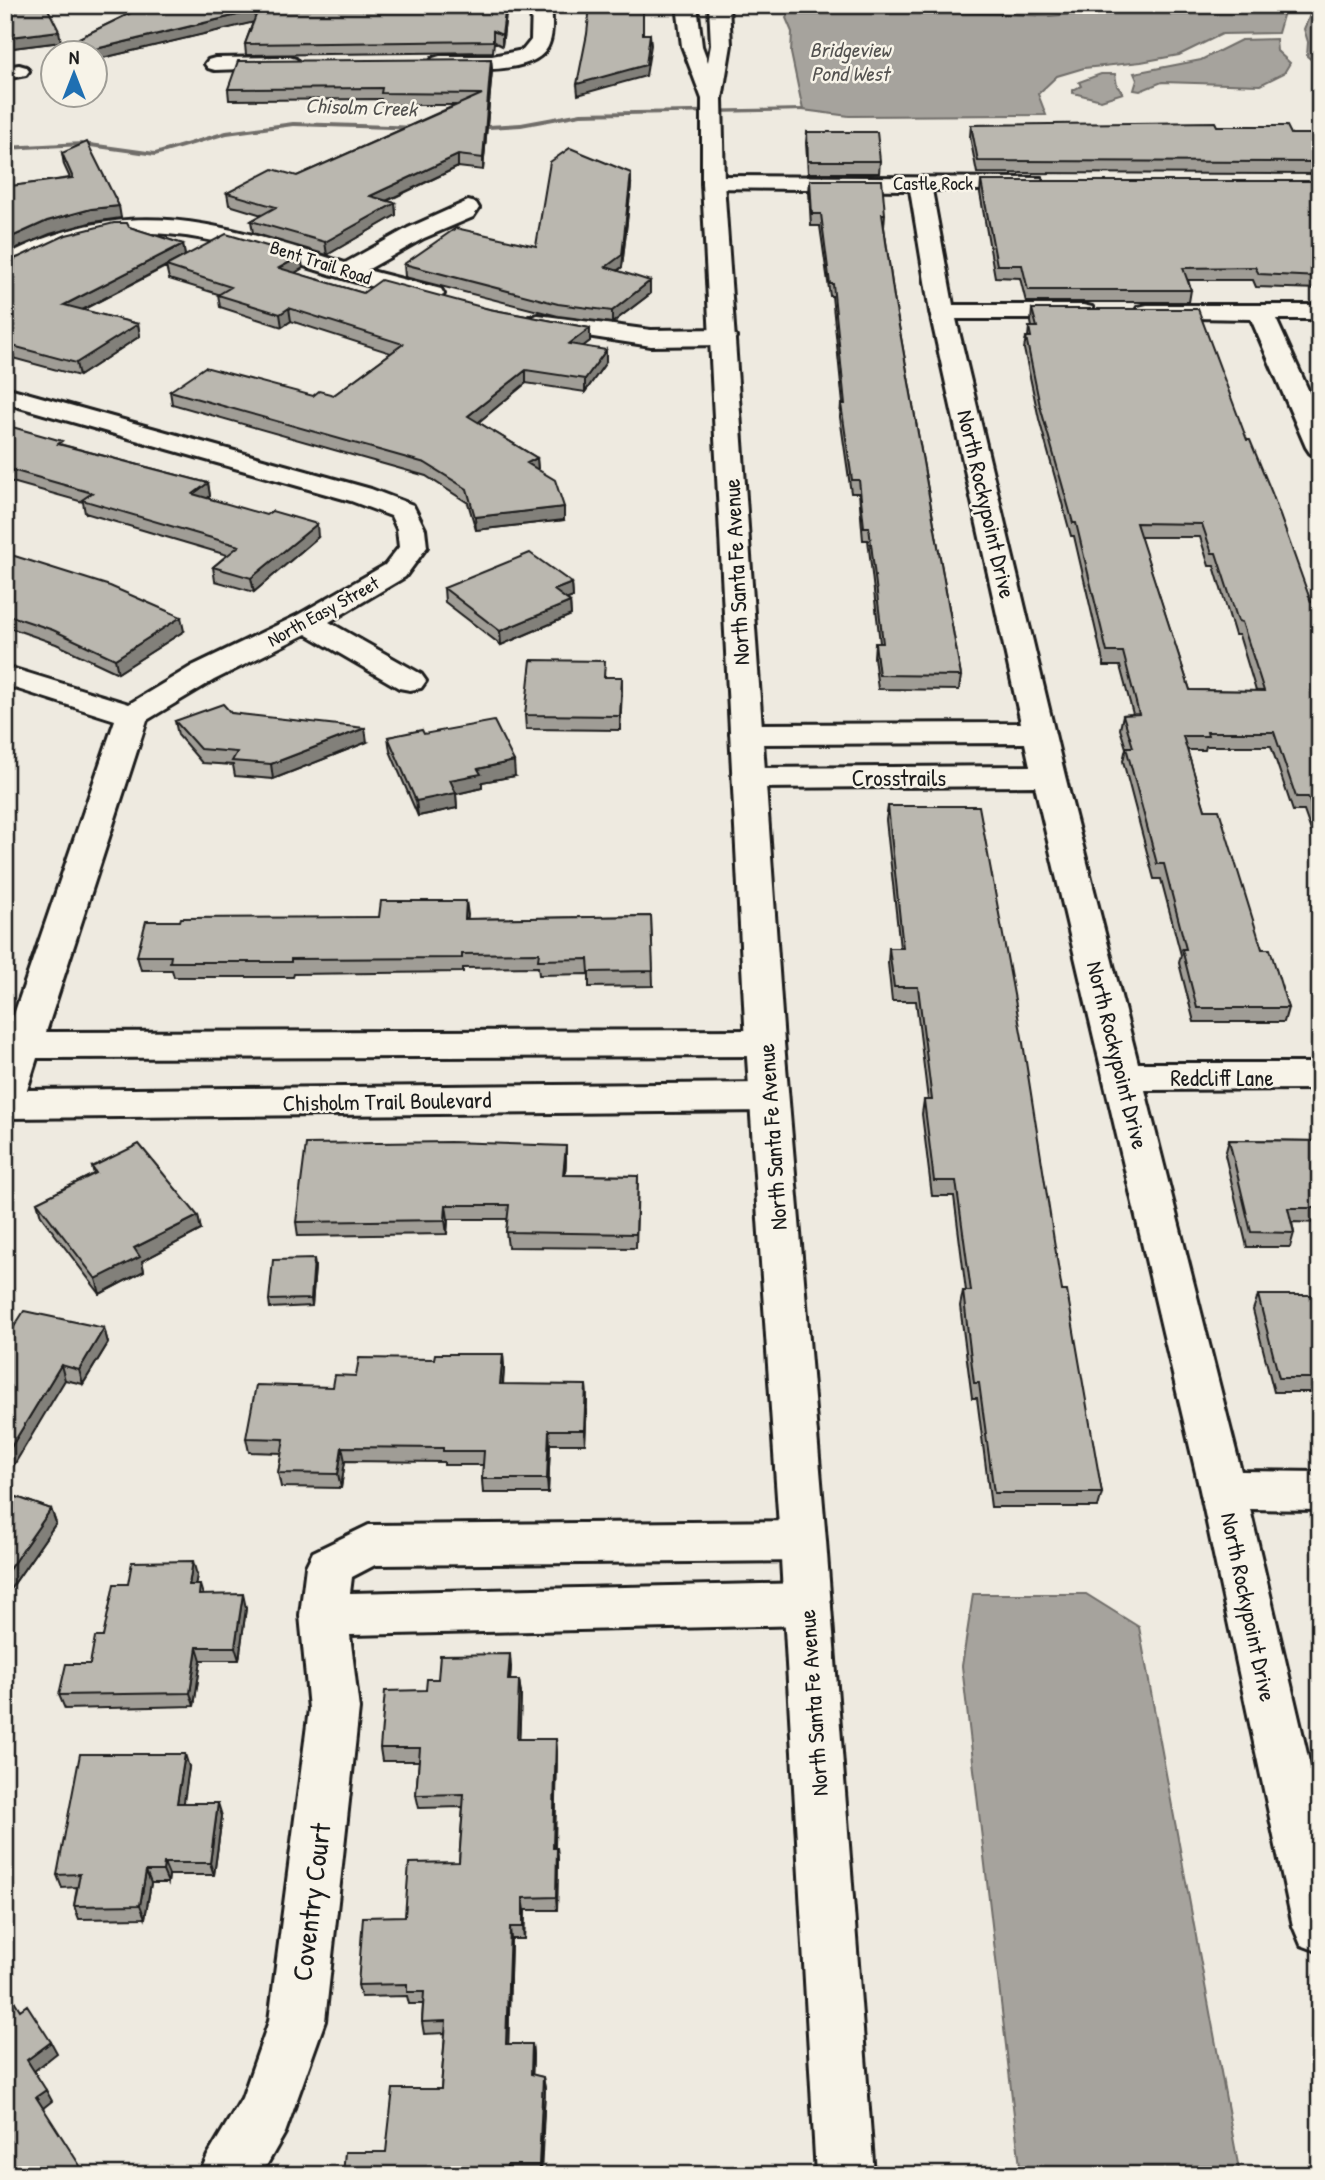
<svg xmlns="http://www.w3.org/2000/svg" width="1325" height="2180" viewBox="0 0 1325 2180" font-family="'Patrick Hand',sans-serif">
<rect width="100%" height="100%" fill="#eeeae0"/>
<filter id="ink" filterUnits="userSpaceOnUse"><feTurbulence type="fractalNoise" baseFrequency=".0143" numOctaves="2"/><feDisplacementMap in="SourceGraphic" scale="14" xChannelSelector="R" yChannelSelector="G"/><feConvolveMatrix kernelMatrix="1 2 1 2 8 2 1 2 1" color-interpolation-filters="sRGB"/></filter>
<g filter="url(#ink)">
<path fill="#a6a39d" stroke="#6f6d69" stroke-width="2" d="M1095,5h191l-8,28 -56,1 -43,21 -38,7 -57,6 -27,8 -19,18 8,21 -197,1 -46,-6 -12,-57 1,-21 -6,-14 5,-11 77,1 182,8 22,-2z
M1314,5h6v62l-13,-11 1,-14 -4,-13z
M1276,39l1,12 13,12 -6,10 -24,12 -98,-3 -22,9 -6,-1 3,-10 -3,-7 67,-13 40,-20z
M1101,74h14l2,12 6,7 -22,7 -28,-7v-3l8,-4 -2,-4z
M973,1594h113l53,33 101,548h-219l-59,-509z"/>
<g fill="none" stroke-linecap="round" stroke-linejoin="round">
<path fill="#6f6d69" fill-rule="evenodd" d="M803,108l3,2 -1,1 -224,5 -60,11 -49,3 -3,-2 3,-2 49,-3 60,-11z
M293,122l130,4 3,2 -3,2 -130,-4 -66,9 -72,21 -72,-10 -78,4v-4l78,-4 72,10 71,-21z"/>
<g stroke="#1c1c1c" stroke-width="6">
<path id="minor" d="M532,5h20c-1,13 2,27 -3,39 -11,32 -82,25 -109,24l-7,-2 -3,-4 3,-4 7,-2h52l31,-6 8,-10z
M289,57l7,2 3,4 -3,4 -81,3 -7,-2 -3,-4 3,-4 7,-2z
M19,65l7,2 3,4 -3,4 -21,4v-12z
M713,176l328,2 3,5 -3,5 -8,2h-101l21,115h130l9,2 3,5 -3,5 -9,2h-127l109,457 73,287h182v26l-175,1 96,381 79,1v38l-70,-1 70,300v143l-19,-7 -8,-19 -93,-436 -165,-704 -286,2 -12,-3 -4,-7 4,-7 12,-3 281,-2 -5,-23 -279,1 -11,-3 -5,-7 5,-7 11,-3 275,-1 -91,-411 -20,-122 -205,-2 -3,-5 3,-5z
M468,201l8,2 3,5 -6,9 -49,21 -57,32 74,19 3,5 -3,5 -9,2c-31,-7 -62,-14 -93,-24 -80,-24 -160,-56 -245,-40 -33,6 -58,28 -89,36v-17c124,-64 215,-33 340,7l63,-35z
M1147,305h173v14h-44l44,97v39l-10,-2 -4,-6 -55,-128 -113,-2 -3,-5 3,-5z
M538,315l113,15 72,-1 9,3 4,5 -4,5 -9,3 -72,1 -122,-19 -3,-5 3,-5z
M5,387l366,102 42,16 12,24 2,18 -22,30 -76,45 92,52 5,7 -5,7 -11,2 -11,-2 -93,-54 -92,46 -67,40 -101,312 719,-2 13,4 6,9 -6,9 -13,4 -728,2 -10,32 742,-7 14,4 5,10 -5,10 -14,4 -764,7v-86h3l107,-312 -110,-35v-19l124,38 63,-38 104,-50 89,-51 14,-18 -2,-18 -6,-13 -40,-15 -346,-98z
M803,1521l16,6 7,14 -7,14 -16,6 -428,4 -23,12 -2,16 457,-10 17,6 7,15 -7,15 -17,6 -457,10 9,74 -34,312 -40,112 -24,42h-62l9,-20 34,-57 27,-77 40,-312 -9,-94 6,-49 7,-14 56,-27z"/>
</g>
<g stroke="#1c1c1c" stroke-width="6">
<path id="major" d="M677,5h20l5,41 6,16 3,-17 -2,-40h20l2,40 -9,54 2,84 60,860 42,498 48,634h-58l-36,-634 -34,-498 -44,-860v-84l-20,-53z"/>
</g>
<use href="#minor" fill="#f7f3e8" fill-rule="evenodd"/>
<use href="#major" fill="#f7f3e8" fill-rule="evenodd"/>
</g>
<path fill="#a09d96" stroke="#1c1c1c" stroke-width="2" fill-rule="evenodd" d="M5,5l56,37 -48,6 -8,-17z
M136,5h371l-5,41 -8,-4 -1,10 -247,3 -1,-11 8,-22 -159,38v-8h-12l-3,-14 58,-28z
M491,59l1,11 -9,100 -25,-3 -71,34 8,2 1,12 -69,40 -74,-22 -2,-12 11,-6 -33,-10 -2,-12 70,-17 159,-71h-74l-1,-6 -152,1 -1,-11z
M971,125l246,1 74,8h29v40l-343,-1 -7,-36z
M807,132l73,29 -1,12h-71l-2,-30z
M62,153l59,65 -28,4 -43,12 -45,19v-66l65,-9 -6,-13z
M810,180l75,34 -1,13 10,71 67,378 -2,14 -81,-1 -4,-32 1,-14h5l-12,-103h-5l-4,-47h-8l-11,-76 1,-13h2l-11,-108h-2l-10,-70h-9l-2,-34z
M981,181h339v108l-64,-2 -3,-7h-65l3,10 -2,12h-163l-6,-24 -25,-1 -15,-84z
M631,185l-9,82 -4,4 32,23 -38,29 -54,-7 -153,-39 -1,-13 132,-18z
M129,227l54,17 2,12 118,12 -8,5 68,20 126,16 101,19v13l-7,5 23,16 -21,30 -59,-9 -48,39 59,36 1,11 26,51 -88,10 -8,-27 -42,-27 -254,-72 -2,-13 143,5 21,-1 57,-42 -100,-32 -9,6 -62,-20 -2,-13 -49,-15 -3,-13 3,-1 -87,45 56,14 2,12 -61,40 -74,-20v-95z
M1032,309l215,131 64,162 9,17v237l-16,-45h-11l-22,-65h-65l-1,4h-18l18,60 57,139 26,59 -4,14h-90l-15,-59 2,-8 -20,-76h-7l-31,-118 3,-13 -6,-19 3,-14 10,-1 -13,-48h-16l-30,-130h-3l-32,-117 -15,-70 2,-12h2l1,-10h3l-1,-5zM1140,537h60l9,29h5l21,69h4l17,56 -66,-1z
M5,425l58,20 145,38 2,13 -3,2 111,39 -64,55 -39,-11 -2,-14 14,-12 -142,-42 -2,-11 -78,-22z
M5,553l179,78 -66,42 -62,-29 -51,-18z
M572,583l1,14 -6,2 3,3 1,13 -70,30 -56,-43 -1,-14z
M622,677l-2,53 -94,-1 -1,-14z
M231,713l136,29 -94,37 -38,-3 -2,-11 -31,-2 -24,-28 -3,-14z
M424,734l91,42 -33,6v6l-26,6 1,14 -39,8 -28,-65 -2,-14z
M888,806l174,485 40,202 -4,14h-107l-14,-109h-5l-12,-92 3,-15h3l-12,-95h-22l-10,-82 2,-14h4l-12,-99h-24l-4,-38 1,-15h11l-14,-128z
M466,901l1,18 184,-3 2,70 -64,1v-13l-50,1 -1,-8 -75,1v4l-169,2 -1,3h-119l-2,-7h-31l-4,-14 43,-35 199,-4z
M1229,1140l91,1v82l-28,-1 2,11 -4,14h-43l-22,-92z
M566,1160l-1,15 73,1 -2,72 -128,-1 -2,-15 2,-13h-60l-1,15 -149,2 -2,-14z
M92,1167l106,49 3,14 -59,31 2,10 -44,23 -59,-78 -4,-14 57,-28z
M315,1266l-3,40 -42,2 -1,-8z
M1258,1295h62v97h-46l-21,-82z
M104,1328l4,15 -25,41 -18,-4 -60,-39z
M503,1354l1,15 -1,16h83l1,15 -2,44h-35l-2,49h-65l-1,-14 1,-14h-39v-3l-99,-1 -4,27 -60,-1 -3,-14 4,-20 -33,-1 -3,-14 87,-51 23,-11 78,-17z
M5,1493l46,16 5,14 -47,68 -4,-2z
M197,1575l-2,10h5l3,10 43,13 -7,52h-38l-7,46 -129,3 -6,-14 31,-31 38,-80z
M1320,1589v31l-5,-19z
M511,1667l-1,13h9l2,14 -2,45h37l1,13 -2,96h2l1,12 -1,50h-32l-1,29h-13l-3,105h24l1,11 -1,20 11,2 2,12 -4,86h-198l43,-23 55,-63 4,-56 -21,1 -2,-12 1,-18h-14l-2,-8 -46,1 -3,-12 47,-69 54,-54 4,-55 -44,1 -3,-13 3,-34h-37l-2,-13 46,-58 12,-11z
M189,1767l-6,36 39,13 -8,59h-45l-1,8h-17l-6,35 -66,1 -5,-13 3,-19 -15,1 -5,-13z"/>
<path fill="#82807a" stroke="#1c1c1c" stroke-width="2" d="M506,5h1l-5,41v-11z
M258,10l1,11 -165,39v-8h-11z
M59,31l2,11 -48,6 -2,-11z
M650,34l1,11 -5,31 -68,19 -1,-11z
M491,59l1,11 -9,100v-12z
M458,155v12l-87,41 -1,-12z
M631,173v12l-9,82 -16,12v-12z
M395,203l1,12 -69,40 -2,-13z
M119,206l2,12 -28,4 -43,12 -45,19v-13l42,-19 44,-12z
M183,244l2,12 -118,62 -3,-13z
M301,256l2,12 -22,13 -2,-13z
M650,281v13l-38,29v-12z
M289,308l2,13 -9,6 -2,-13z
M138,324l2,12 -61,40 -3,-13z
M590,328v13l-21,16v-13z
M606,350v12l-21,30v-13z
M526,370v13l-57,47 -1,-14z
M537,458l1,13 -11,-8z
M208,483l2,13 -15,12 -2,-14z
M564,507v13l-88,10 -1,-13z
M317,524l1,13 -64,55 -3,-14z
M572,583l1,14 -18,7 -1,-14z
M570,602l1,13 -70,30 -1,-14z
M181,617l3,14 -66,42 -3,-14z
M622,677v14l-2,39v-14z
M365,728l2,14 -94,37 -2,-15z
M514,761l1,15 -33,6v6l-26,6 1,14 -39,8 -2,-15 34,-21 28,-11z
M466,901l2,14 -2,18 -1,-14z
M566,1146v14l-2,30 -1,-15z
M446,1205l2,14 -1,15 -2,-14z
M198,1216l3,14 -59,31 2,10 -44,23 -4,-15 38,-31z
M314,1259l1,7 -3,40 -1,-7z
M104,1328l4,15 -25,41 -4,-14z
M503,1354l1,15 -3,30 -1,-15z
M61,1365l4,15 -60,100v-23z
M586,1385l1,15 -2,44 -1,-14z
M549,1430l1,14 -2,49 -1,-14z
M342,1447l3,14 -4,27 -3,-14z
M51,1509l5,14 -47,68 -4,-11v-5z
M193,1561l4,14 -4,24 -4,-14z
M243,1594l3,14 -7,52 -4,-13z
M197,1647l4,13 -7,46 -4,-13z
M510,1654l1,13 -2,27 -1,-14z
M519,1680l2,14 -2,58 -2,-13z
M556,1739l1,13 -3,108 -1,-12z
M185,1754l4,13 -7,49 -5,-13z
M218,1803l4,13 -8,59 -4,-12z
M557,1848l1,12 -1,50 -1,-13z
M164,1863l5,12 -1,8 -5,-12z
M146,1871l5,12 -6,35 -5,-13z
M523,1898l2,12 -1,29 -1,-12z
M510,1927l1,12 -3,116 -2,-11z
M51,2042l6,11 -24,19 -6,-12z
M532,2044l1,11 -1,31 -1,-12z
M543,2077l2,12 -5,86 -1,-10z
M46,2090l6,11 -10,8 -6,-12z"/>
<path fill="#bab7af" stroke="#1c1c1c" stroke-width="2" fill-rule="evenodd" d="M5,5h41l13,26 -48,6 -6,-12z
M140,5h366l-4,30 -9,-4v10l-248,3 13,-34 -175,42 -4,-14 64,-31z
M590,5h53v29h7l-4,31 -69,19 10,-50z
M491,59l-8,99 -25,-3 -88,41 25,7 -70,39 -74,-21 25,-14 -49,-14 46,-24 24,7 185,-82 -101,-1 1,-5 -154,1 10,-28z
M1215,122l2,4h70l4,8h29v28l-342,-1 -7,-36z
M807,132h70l3,29h-72z
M87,142l32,64 -28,3 -44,12 -42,19v-53l6,-1 62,-8 -11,-25z
M570,148l61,25 -9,82 -16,12 44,14 -38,30 -54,-7 -154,-40 52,-36 80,18 14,-84z
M810,180h72l3,34h-3l12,84 67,378 -82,-1 -4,-32h8l-14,-116h-5l-5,-47h-7l-11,-76h4l-12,-120h-3l-9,-70h-9z
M981,181h339v96l-61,-3 -4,-7 -72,1 8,22h-163l-6,-25h-25z
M114,223h13l2,4 54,17 -119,61 74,19 -62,39 -71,-19v-32l8,-4 -8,-2v-45l12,-3 49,-23z
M226,234l75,22 -22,12 84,25 18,-13 108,29 101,19 -21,16 37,6 -21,29 -59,-9 -58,46 69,42 -10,5 28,17 9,27 -89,10 -8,-28 -42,-26 -255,-72 35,-24 108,29 6,-5 15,4 69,-51 -114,-36 -9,6 -62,-19 13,-8 -65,-21z
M1032,309h166l49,131h3l22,53 39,109h3l6,17v212l-12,-34h-12l-22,-65h-67l1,4h-25l22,74h14l43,139h8l18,59h-91l-15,-59h4l-22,-85h-7l-31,-117h7l-10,-32 16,-1 -16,-62h-16l-31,-129h-3l-33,-117 -14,-69h5l-2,-10h8zM1136,523l66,1 10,29h4l22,68 4,1 22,69 -74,-1z
M5,425l57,16 -4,3 150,39 -15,11 73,21 6,-4 45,13 -66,54 -38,-11 26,-21 -157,-46 10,-7 -87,-25z
M5,553l105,33 71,31 -66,42 -62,-29 -48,-16z
M530,553l42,30 -18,7 16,12 -70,29 -56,-43z
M531,660l74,1 -1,16h18l-2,39 -95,-1z
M223,704l8,9 134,15 -94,36 -39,-3 5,-9 -37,-3 -25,-28z
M494,721l20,40 -36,8 3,5 -31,6 6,13 -40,8 -28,-64 34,-7 2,4z
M888,806h91l44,237 39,248h5l35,202h-108l-15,-110h-5l-11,-92h8l-15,-110h-22l-10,-81h8l-14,-113h-24l-5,-39h14z
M381,901h85l-1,18 186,-3 2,55 -64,1 -1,-13 -50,1 1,-7 -77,1v4l-171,1v3h-121l1,-6h-34l9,-35h34l1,-3 198,-1z
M1229,1140l91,1v67h-32l6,25 -43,-1z
M450,1142l116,4 -3,29 75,1 -2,58 -130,-2 3,-27h-63l-1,15 -149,2 10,-78z
M139,1144l59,72 -64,32 6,9 -44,22 -59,-77 59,-29 -4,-6z
M314,1259l-3,40 -42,1 4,-40z
M1258,1295h62v83h-41z
M24,1311l80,17 -25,42 -18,-5 -56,92v-116z
M435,1354h68l-3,30 86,1 -2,45h-35l-2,49h-65l2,-28h-41v-3l-101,-1 -4,27 -60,-1 6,-34 -38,-1 10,-53 77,2 2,-12 21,1 3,-18 75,1z
M5,1493l46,16 -46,66z
M193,1561l-4,24h11l-1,10 44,-1 -8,53h-38l-7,46 -131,2 7,-31h24l5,-27h8l11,-53h14l4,-22z
M510,1654l-2,26h11l-2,59h39l-3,109h4l-1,49 -33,1v29h-13l-4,117h26l-1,30 12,3 -4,88h-32l-1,10h-163l2,-23h41l7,-63h48l5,-68 -24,1 2,-30h-17v-8l-49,1 5,-68 42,-1 4,-53 50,-1 5,-68 -48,1 4,-47h-40l5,-57 41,-1 1,-11h11l2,-24z
M80,1754h105l-8,49h41l-8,60h-46l-1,8h-17l-6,34 -66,1 6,-32 -23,1z
M5,1986l15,24 7,-5 24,37 -24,18 19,30 -10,7 50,78h-81z"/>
</g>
<g text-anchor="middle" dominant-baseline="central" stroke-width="5" stroke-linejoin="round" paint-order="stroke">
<g font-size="19" fill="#1c1c1c" stroke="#f7f3e8">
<text x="933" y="183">Castle Rock</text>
<text transform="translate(321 262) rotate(18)">Bent Trail Road</text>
<text transform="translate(323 611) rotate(-29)">North Easy Street</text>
</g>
<g font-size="21" font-style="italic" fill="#535250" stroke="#f7f3e8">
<text x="850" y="49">Bridgeview<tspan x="850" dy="24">Pond West</tspan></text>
<text transform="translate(361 107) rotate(2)">Chisolm Creek</text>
</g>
<g font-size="23" fill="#1c1c1c" stroke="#f7f3e8">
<text transform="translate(987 504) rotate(77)">North Rockypoint Drive</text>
<text transform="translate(736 572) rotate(-93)">North Santa Fe Avenue</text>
<text x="899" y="777">Crosstrails</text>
<text transform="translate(1118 1055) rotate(76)">North Rockypoint Drive</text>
<text x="1222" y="1077">Redcliff Lane</text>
<text transform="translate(387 1101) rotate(-1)">Chisholm Trail Boulevard</text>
<text transform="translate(772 1137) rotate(-94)">North Santa Fe Avenue</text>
<text transform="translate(1249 1607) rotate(78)">North Rockypoint Drive</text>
<text transform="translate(813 1703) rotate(-94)">North Santa Fe Avenue</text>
</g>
<g font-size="28" fill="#1c1c1c" stroke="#f7f3e8">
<text transform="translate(311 1902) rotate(-83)">Coventry Court</text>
</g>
</g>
<rect width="1325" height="2180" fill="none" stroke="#f7f3e8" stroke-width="28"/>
<rect x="14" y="14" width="1297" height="2152" fill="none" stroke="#1c1c1c" stroke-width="2.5" filter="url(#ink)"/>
<g transform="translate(74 74)"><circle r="33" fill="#f7f3e8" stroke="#9f9d96" stroke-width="2"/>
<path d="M0-5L12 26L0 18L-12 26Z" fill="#1f6fb2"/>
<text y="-10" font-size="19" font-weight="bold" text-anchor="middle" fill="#1c1c1c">N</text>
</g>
</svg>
